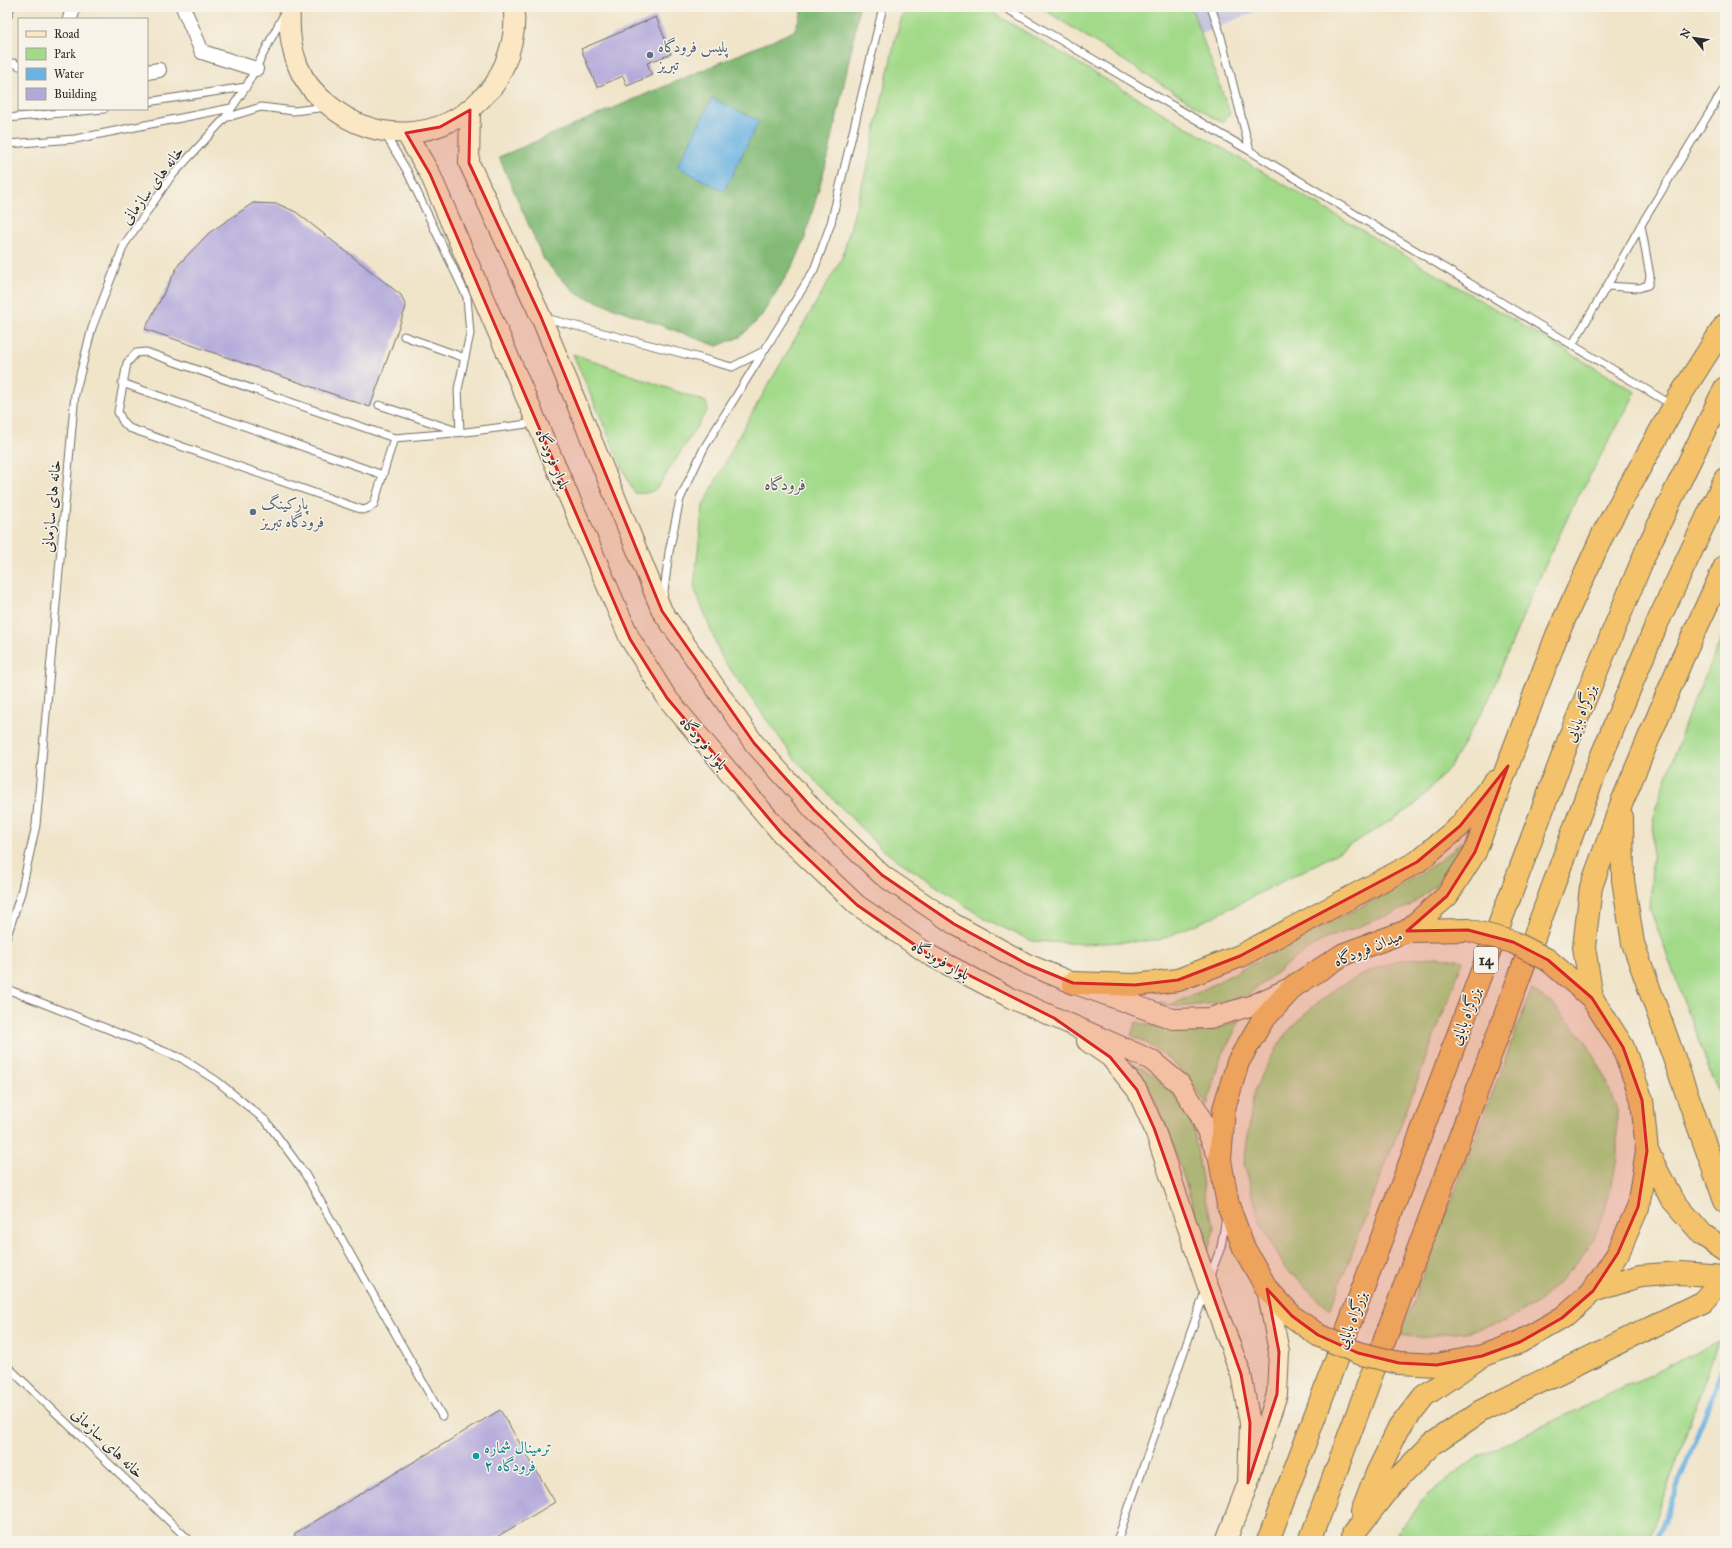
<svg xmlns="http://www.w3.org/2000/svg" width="1732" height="1548" viewBox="0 0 1732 1548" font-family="'IM FELL Great Primer',Amiri,serif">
<rect width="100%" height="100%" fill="#f7f3e8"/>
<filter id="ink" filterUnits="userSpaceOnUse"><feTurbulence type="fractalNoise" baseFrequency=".025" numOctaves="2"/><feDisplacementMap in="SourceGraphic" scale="8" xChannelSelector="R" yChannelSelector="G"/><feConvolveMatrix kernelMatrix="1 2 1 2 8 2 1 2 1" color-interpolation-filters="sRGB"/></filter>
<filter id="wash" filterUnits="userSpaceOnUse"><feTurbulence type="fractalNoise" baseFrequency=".012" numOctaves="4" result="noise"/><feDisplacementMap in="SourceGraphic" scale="16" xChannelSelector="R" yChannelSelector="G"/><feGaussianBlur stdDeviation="0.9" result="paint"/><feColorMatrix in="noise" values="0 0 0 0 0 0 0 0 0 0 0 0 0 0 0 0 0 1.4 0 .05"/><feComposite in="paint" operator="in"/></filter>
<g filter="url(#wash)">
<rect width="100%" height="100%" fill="#f0e4c9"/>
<path fill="#c2c1dc" d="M1189,7h77l-65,27z"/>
<path fill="#a3da8a" stroke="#67825a" d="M905,7h78l653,385 -63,114 -42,90 -43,105 -38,66 -37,40 -83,50 -117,60 -54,23 -74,4 -53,-3 -47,-22 -105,-71 -85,-89 -73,-101 -28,-71 9,-81 37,-72 102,-176 26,-95 27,-123z
M1040,7h151l39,106 -8,10z
M573,354l133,48 2,7 -50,78c-7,6 -14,7 -23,6l-4,-6z
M1725,631v482l-75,-204 4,-96 37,-106z
M1464,840l-3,10 -27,37 -23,18 -17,8 -71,27 -32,21 -46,36 -29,6 -36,4 -28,-4 19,2 24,-11 205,-108 38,-24z
M1439,957l24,4 -133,349 -45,-42 -24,-44 -17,-60 10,-73 16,-32 18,-28 26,-25 24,-19 36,-18 29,-10z
M1532,989l21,15 32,36 20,37 12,33v48l-6,32 -18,52 -21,27 -34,33 -33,19 -40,11 -46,5 -19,-2z
M1241,1018l-23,46 -11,42c-18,-31 -43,-56 -76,-71l5,-13c24,6 59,14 83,6 7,-2 15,-6 22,-10z
M1133,1063l17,10 23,21 20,31 13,79 9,22 -8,27c-20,-62 -37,-137 -74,-190z
M1718,1342l-69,198 -3,1h-256l37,-45 49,-38z"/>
<path fill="#82ba76" stroke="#567250" d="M804,7h55l-5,30 -25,116 -25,88 -9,21 -35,56 -20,19 -23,9 -138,-51 -20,-18 -15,-17 -45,-103 295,-126z"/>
<path fill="#6bb3e2" stroke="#4b6f86" d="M712,98l47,23 -35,70 -47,-24z"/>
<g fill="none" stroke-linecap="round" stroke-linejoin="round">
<path stroke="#6bb3e2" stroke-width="5" d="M1656,1541l69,-178"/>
</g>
<g id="blocks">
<path fill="#b2a9db" d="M7,7h8l-5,15 -3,-1z
M656,17l15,37 -24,9 5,12 -25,11 -4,-10 -26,11 -16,-38z
M253,203l25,1 18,8 105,83 5,12 -36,100 -225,-78 34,-65 30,-31z
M500,1410l55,92 -65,39h-192l-4,-7z"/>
</g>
</g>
<g filter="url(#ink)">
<use href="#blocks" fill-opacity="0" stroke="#706c62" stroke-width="1"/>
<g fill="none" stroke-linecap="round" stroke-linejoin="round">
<g stroke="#706c62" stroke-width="9">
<path id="lane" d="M1004,7l246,144
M1211,7l9,26 30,118 422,254
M284,14l-38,73 -21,31 36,-11 33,4 33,-4
M7,64l7,-1 5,3
M147,102l99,-15
M7,118l97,-9
M7,144l68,-5 156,-31
M1607,286l32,2 9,-3 2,-9 -9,-51
M545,318l144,37 43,12 30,-15
M404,336l61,22
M1572,345l35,-59 34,-61 84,-138
M122,383l261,92
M379,405l81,27 -2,-43 12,-55 -3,-37 -60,-126 -22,-37
M394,438l-20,66 -5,4 -6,2 -234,-82 -6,-6 -5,-10 9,-49 9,-10 10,-1 248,86 72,-6 69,-9
M663,599l6,-47 11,-53 24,-51 110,-178 17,-47 52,-216
M7,936l14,-43 15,-68 39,-431 17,-66 32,-83 46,-67 55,-60
M7,989l174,69 36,23 49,40 39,53 137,242
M1209,1278l12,-31 5,-30
M7,1366l183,175
M1117,1541l88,-249"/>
</g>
<g stroke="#706c62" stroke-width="16">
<path id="street" d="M183,7l19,45 54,17
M70,19l3,-12
M147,72l12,-2"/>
</g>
<g stroke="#706c62" stroke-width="22">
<path id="secondary" d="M290,7c-1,23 0,38 8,59 6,16 19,30 32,40 45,38 111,35 152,-8 4,-5 11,-10 14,-16 3,-5 5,-11 8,-16 7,-17 13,-40 9,-59
M470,110l-1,53 72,154 121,294 92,132 60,67 68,65 72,49 73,40 46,19 100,36 37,-1 43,-13 39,-18
M406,133l24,41 200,465 37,59 58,69 57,67 75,71 74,51 80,42 140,62 29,24 19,29 21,47
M1087,1041l23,16 27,33 17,38 53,156 34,90 9,49 -2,60
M1226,1541l22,-58 29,-89 2,-42 -12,-63"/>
</g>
<g stroke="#706c62" stroke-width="24">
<path id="highway" d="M1622,817l1,63 10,63 92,258
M1407,931l40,-35 28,-44 82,-217 47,-103 74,-133 47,-74
M1073,983l62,2 43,-5 62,-24 177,-94 43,-36 34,-44
M1592,998l-8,-51 7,-60 31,-85 60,-143 43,-93
M1647,1151l24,47 32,37 22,15
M1593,1291l47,-15 40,-3 45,3
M1318,1335l-26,-19 -25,-27 -23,-41 -16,-43 -8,-45 4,-51 14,-47 24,-41 32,-35 50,-32 63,-23 61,-1
M1399,1363l38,2 45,-9 38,-14 42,-24 31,-27 25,-38 20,-46 9,-56 -5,-51 -19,-53 -31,-49 -44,-38
M1362,1512l15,-39 22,-45 25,-32 52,-36
M1353,1534l39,-50 40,-40 49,-33 221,-109 23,-25
M1268,1541l304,-810 75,-182 78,-161
M1310,1541l289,-779 56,-134 70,-149"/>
</g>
<use href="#lane" stroke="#fff" stroke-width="7"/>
<use href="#street" stroke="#fff" stroke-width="14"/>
<use href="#secondary" stroke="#fbe7c3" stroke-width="20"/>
<use href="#highway" stroke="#f4c26a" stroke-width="22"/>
<g stroke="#706c62" stroke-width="24" stroke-linecap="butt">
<path id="highway-bridge" d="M1468,930l45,12 35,18
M1318,1335l40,18 41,10"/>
</g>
<use href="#highway-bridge" stroke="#f4c26a" stroke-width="22"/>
</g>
</g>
<path fill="#d62828" fill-opacity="0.2" stroke="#d62828" stroke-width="3" stroke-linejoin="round" d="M470,110l-1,53 72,154 121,294 92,132 60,67 68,65 72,49 73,40 46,19 62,2 43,-5 62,-24 177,-94 43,-36 48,-60 -33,86 -28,44 -40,35 61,-1 45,12 35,18 44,38 31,49 19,53 5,51 -9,56 -20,46 -25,38 -31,27 -42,24 -38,14 -45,9 -38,-2 -41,-10 -40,-18 -26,-19 -25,-27 12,63 -2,42 -29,89 2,-60 -9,-49 -87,-246 -17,-38 -27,-33 -56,-39 -123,-62 -74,-51 -75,-71 -115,-136 -37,-59 -200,-465 -24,-41 34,-6z"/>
<g fill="#5c6f8a" stroke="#f7f3e8" stroke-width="1.5">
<circle cx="650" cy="55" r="4"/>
<circle cx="253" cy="512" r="4"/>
</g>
<circle fill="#0f9aa8" stroke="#f7f3e8" stroke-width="1.5" cx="476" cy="1456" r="4"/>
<g text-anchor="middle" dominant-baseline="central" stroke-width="3" stroke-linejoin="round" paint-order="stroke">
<rect fill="#f7f3e8" stroke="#686764" stroke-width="1" x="1474" y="947" width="24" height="26" rx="3"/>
<g font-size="15" font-weight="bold" fill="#2b2b2b">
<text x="1486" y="960">14</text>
</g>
<g font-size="16" fill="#4e5e75" stroke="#f7f3e8" text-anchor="start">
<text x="658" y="46">پلیس فرودگاه<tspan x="658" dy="18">تبریز</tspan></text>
<text x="261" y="503">پارکینگ<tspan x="261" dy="18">فرودگاه تبریز</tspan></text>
</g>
<g font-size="16" fill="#2b2b2b" stroke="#f7f3e8">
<text transform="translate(152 185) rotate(-53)">خانه های سازمانی</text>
<text transform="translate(553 459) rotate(67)">بلوار فرودگاه</text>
<text transform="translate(51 506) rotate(-85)">خانه های سازمانی</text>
<text transform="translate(1580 713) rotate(-68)">بزرگراه بابایی</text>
<text transform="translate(704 743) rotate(50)">بلوار فرودگاه</text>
<text transform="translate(1368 948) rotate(-22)">میدان فرودگاه</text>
<text transform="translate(941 960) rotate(30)">بلوار فرودگاه</text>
<text transform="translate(1465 1016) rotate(-69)">بزرگراه بابایی</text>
<text transform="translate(1351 1320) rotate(-69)">بزرگراه بابایی</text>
<text transform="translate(108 1443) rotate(44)">خانه های سازمانی</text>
</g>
<g font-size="16" fill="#0d838f" stroke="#f7f3e8" text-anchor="start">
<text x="484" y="1447">ترمينال شماره<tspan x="484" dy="18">۲ فرودگاه</tspan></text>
</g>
<g font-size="17" fill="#5a5769" stroke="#f7f3e8">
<text x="785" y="484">فرودگاه</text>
</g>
</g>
<rect width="1732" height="1548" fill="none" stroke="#f7f3e8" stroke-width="24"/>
<rect x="18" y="18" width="130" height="92" fill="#f7f3e8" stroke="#a5a39c"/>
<rect x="26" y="31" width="20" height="6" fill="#fbe7c3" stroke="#a5a39c"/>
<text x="54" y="38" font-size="12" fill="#2b2b2b">Road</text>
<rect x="26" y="48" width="20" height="12" fill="#a3da8a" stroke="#a5a39c"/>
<text x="54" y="58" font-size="12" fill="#2b2b2b">Park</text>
<rect x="26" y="68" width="20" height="12" fill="#6bb3e2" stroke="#a5a39c"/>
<text x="54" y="78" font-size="12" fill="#2b2b2b">Water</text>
<rect x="26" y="88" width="20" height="12" fill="#b2a9db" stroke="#a5a39c"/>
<text x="54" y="98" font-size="12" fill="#2b2b2b">Building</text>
<g transform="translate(1694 38) rotate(299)" stroke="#f7f3e8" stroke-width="3" paint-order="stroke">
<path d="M0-3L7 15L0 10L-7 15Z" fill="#2b2b2b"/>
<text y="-6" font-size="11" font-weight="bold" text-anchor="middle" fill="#2b2b2b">N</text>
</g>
</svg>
